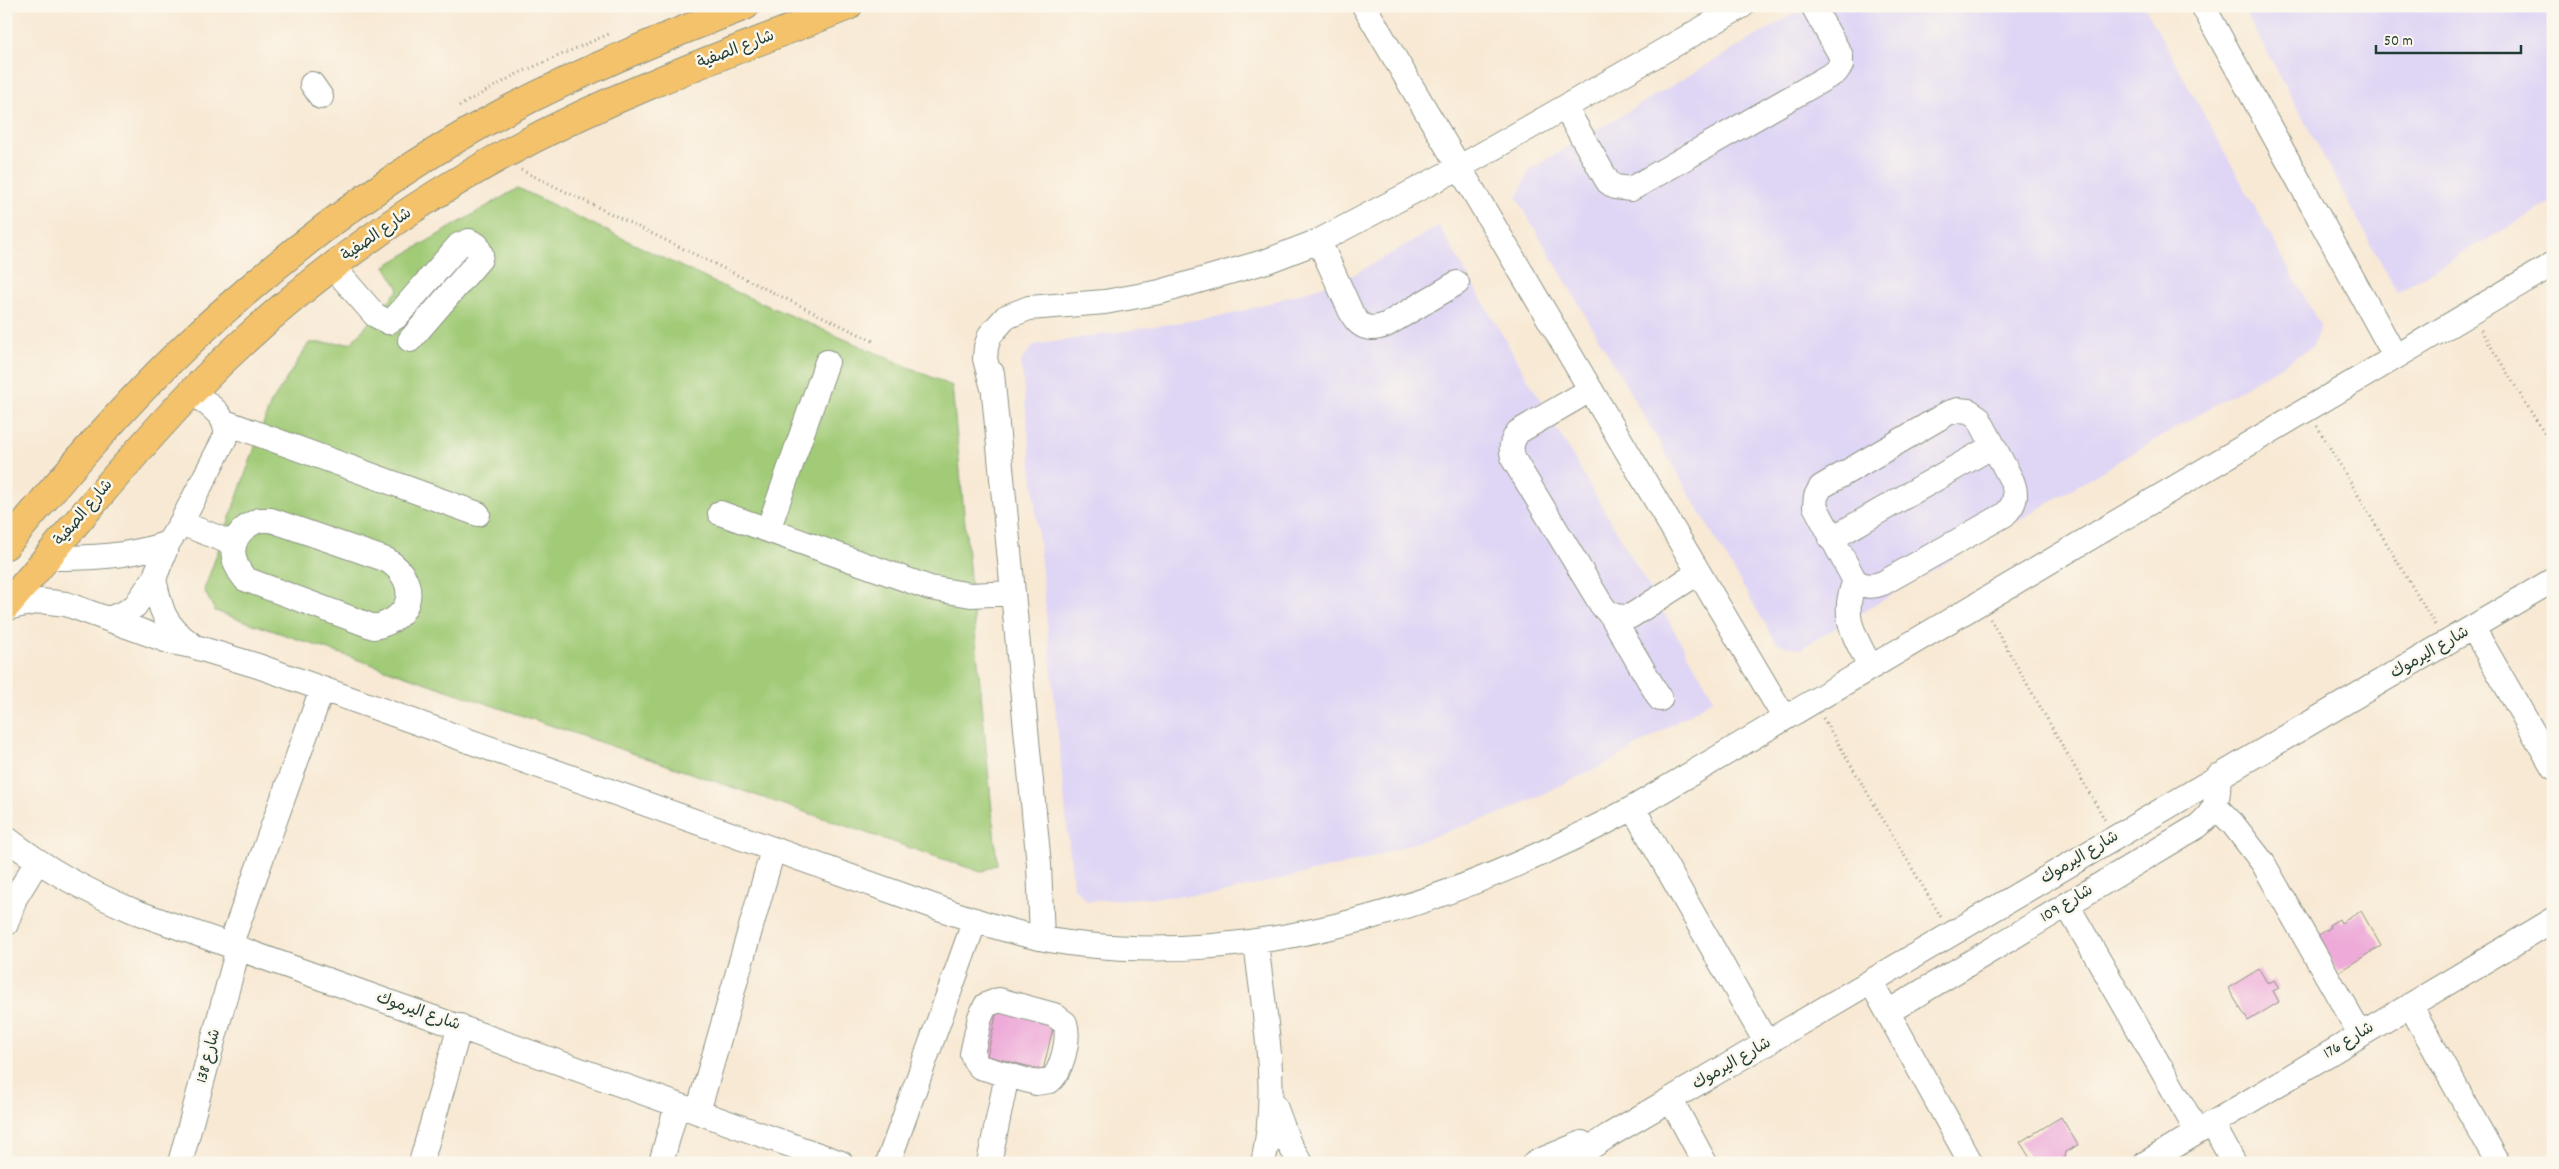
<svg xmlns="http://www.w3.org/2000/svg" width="2559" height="1169" viewBox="0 0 2559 1169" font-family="Dekko,'Playpen Sans Arabic',sans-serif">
<rect width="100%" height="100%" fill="#fbf7ec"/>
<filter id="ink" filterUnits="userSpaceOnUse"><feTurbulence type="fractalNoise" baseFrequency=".02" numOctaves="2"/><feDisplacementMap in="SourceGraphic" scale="10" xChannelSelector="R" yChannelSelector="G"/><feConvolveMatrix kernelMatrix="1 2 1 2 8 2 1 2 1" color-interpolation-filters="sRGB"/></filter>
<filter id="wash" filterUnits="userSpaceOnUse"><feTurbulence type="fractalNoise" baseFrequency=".0096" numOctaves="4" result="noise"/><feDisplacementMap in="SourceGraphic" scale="20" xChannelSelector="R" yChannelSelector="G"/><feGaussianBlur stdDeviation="1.12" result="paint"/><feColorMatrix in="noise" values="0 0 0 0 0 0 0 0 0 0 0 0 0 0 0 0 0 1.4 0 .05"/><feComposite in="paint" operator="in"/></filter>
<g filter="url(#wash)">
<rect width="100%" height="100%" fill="#f8e9d4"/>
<path fill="#dfd5f5" d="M1807,6h337l176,319 -7,22 -513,302 -24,-6 -259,-445 13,-29z
M2242,6h311v195l-156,91z
M1439,226l275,473 -98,60 -111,53 -138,47 -149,35 -131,7 -14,-15 -52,-525 13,-16 199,-31 113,-35z"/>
<path fill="#a1cb77" stroke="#608456" d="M518,188l193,93 241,105 45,478 -16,8 -766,-261 -11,-21 66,-185 39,-62h42l48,-54 -14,-23z"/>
<g id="blocks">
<path fill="#eeabd9" d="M2361,911l20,35 -43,26 -21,-36 13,-8 -1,-3 10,-6 2,4z
M2259,969l9,15 6,-4 5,8 -6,3 6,11 -31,19 -20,-33z
M997,1011l57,13 -11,46 -56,-14z
M2061,1117l17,28 -13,7 -2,11h-30l-13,-21z"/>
</g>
</g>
<g filter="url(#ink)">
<use href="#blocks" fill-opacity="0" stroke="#8c9384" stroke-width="1"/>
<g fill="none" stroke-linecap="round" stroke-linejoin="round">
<g stroke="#8c9384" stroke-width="26">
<path id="minor" d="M1364,6l420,711
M2203,6l192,350
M312,84l9,13
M1565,107l43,75 7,5 16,2 205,-117 5,-7v-9l-28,-50
M1319,241l32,71c8,16 19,19 35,13l71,-42
M333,267l42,48 13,7 8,-5 63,-72 10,-4 8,4 4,9 -1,5 -70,81
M992,373l47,492 3,73
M993,388l-8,-29 1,-12 4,-12 16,-18 23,-9 76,-6 55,-10 107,-31 52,-20 141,-74 282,-161
M1590,390l-72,42c-7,10 -8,16 -4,28l87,144c8,12 16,14 30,12l67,-43
M1958,410l11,1 9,6 34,64c6,15 3,24 -8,34l-121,68c-11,4 -18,4 -28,-2l-40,-75 1,-10 5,-9 127,-74z
M225,422l253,92
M720,513l210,75 41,7 41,-2
M259,520h12l116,40c34,22 26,60 -13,67l-129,-48c-19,-23 -15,-47 14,-59z
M181,523l53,21
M768,530l59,-168
M1831,539l162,-93
M47,558c42,0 82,-1 121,-15
M154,579c7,32 10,46 37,65
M1855,581c-15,35 -1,54 15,85
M6,608l35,-7 25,3 105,38 21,4 66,20 692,246c44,15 89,29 136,33 192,20 380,-48 547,-137l920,-544
M1611,615l49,84
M108,619l16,-6 11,-7 19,-27 14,-36 13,-20 45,-87c2,-21 -19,-32 -34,-44
M2473,628l80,139
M2215,806l18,18 30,39 97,171
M1633,808l134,236
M6,838c43,33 80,53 130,74l705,251
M2067,905l130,226
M6,924l9,-26 22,-36
M1256,942c8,73 24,148 7,221
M230,946l92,-257
M1871,982l100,181
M999,1000l55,15 11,8c5,15 -3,48 -15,58l-14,2 -56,-16 -5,-6 -3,-7 8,-37 6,-12z
M2410,1005l88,158
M1888,1012l310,-186c17,-14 22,-28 20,-50
M1671,1100l34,63
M1275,1106l14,38 12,19
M698,1112l75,-262
M2212,1123l22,40
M180,1163l58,-214
M421,1163l39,-137
M661,1163l16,-58
M888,1163l87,-243
M989,1163l18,-88
M1534,1163l48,-20
M1567,1163l41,-27 945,-556
M2146,1163l407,-243"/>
</g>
<g stroke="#8c9384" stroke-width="30">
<path id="major" d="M6,545c59,-70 118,-141 185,-204 95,-89 200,-169 315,-230 77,-40 157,-74 239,-105
M6,606c61,-71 119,-144 184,-212 66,-69 143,-132 223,-185 75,-49 156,-91 239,-125 64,-28 131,-51 196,-78"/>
</g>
<path stroke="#8c9384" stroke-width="3" stroke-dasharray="1 4" stroke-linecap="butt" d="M459,106l58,-32 94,-41
M521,170l354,172
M2481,330l72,118
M2317,426l118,199
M1990,619l115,201
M1823,718l118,199"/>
<use href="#minor" stroke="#fff" stroke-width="24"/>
<use href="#major" stroke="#f4c26a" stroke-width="28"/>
</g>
</g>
<g text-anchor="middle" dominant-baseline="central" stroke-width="5" stroke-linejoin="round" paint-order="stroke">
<g font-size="16" fill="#1f3d34" stroke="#fbf7ec">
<text transform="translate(736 50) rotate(-21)">شارع الصفية</text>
<text transform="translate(377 235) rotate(-35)">شارع الصفية</text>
<text transform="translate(84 513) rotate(-50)">شارع الصفية</text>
<text transform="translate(2430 653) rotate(-30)">شارع اليرموك</text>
<text transform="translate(2080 858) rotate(-31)">شارع اليرموك</text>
<text transform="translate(2067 904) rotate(-31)">شارع 109</text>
<text transform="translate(418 1012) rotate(19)">شارع اليرموك</text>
<text transform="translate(2349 1041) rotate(-31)">شارع 176</text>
<text transform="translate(209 1056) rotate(-75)">شارع 138</text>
<text transform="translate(1732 1064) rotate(-30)">شارع اليرموك</text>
</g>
</g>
<rect width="2559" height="1169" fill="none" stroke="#fbf7ec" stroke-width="25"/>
<path d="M2376 45v8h145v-8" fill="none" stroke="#1f3d34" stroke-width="2.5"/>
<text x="2384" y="45" font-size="15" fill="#1f3d34" stroke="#fbf7ec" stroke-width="4" paint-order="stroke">50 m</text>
</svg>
